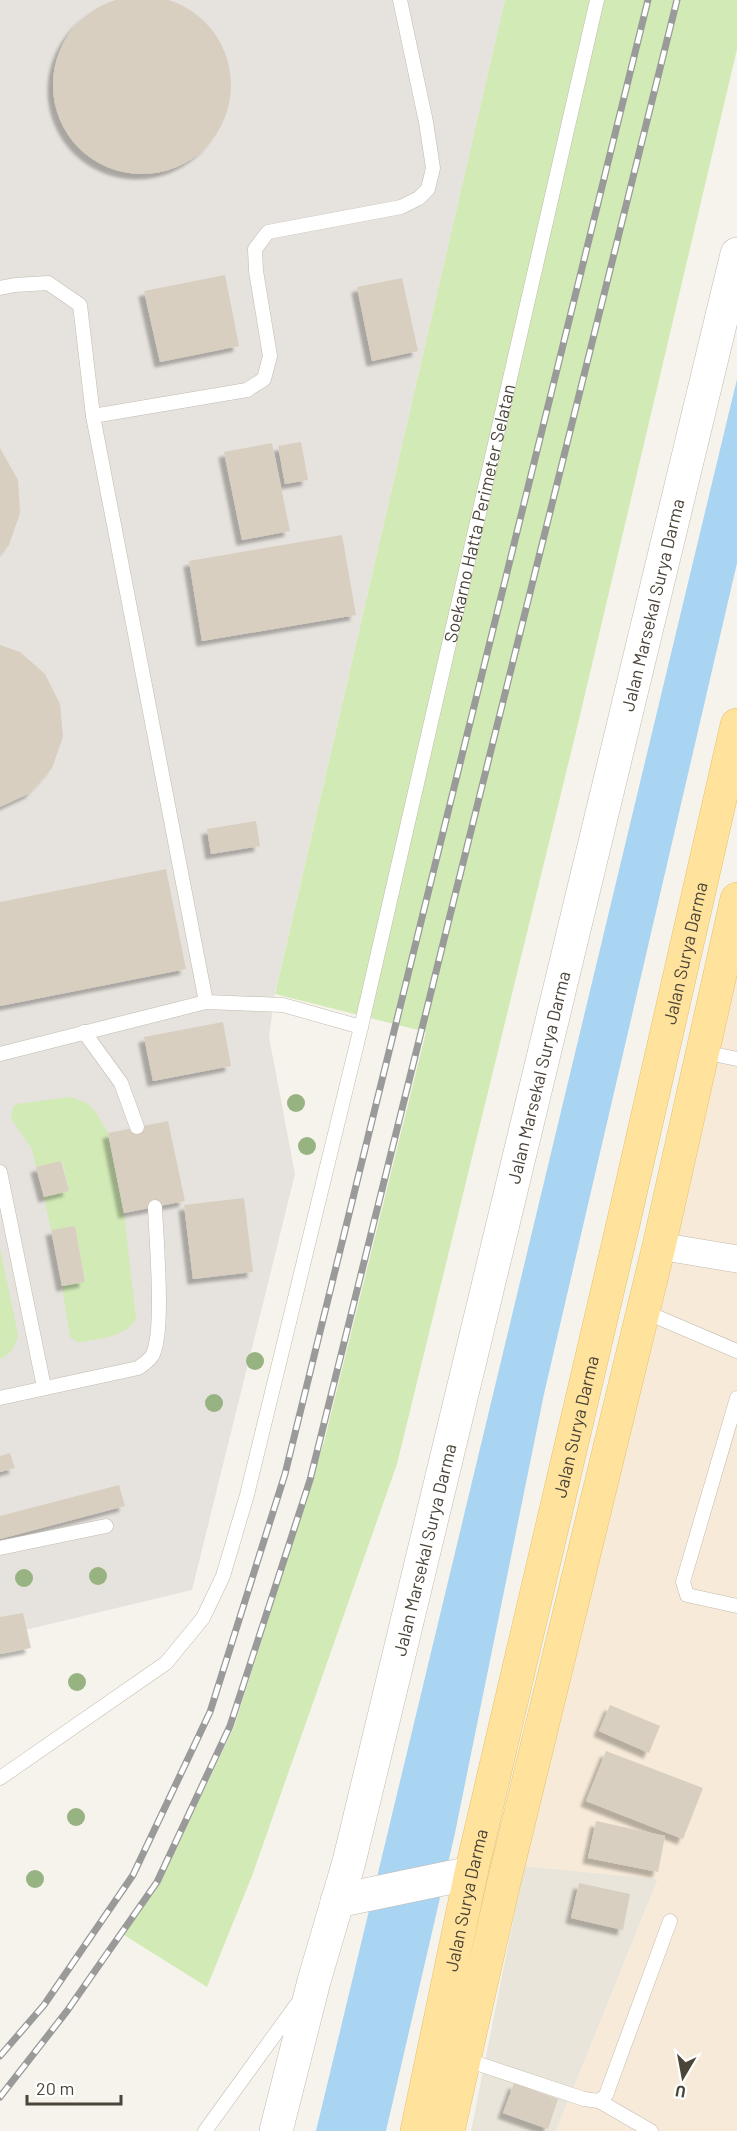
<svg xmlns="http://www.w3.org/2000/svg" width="737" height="2131" viewBox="0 0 737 2131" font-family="Barlow,sans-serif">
<defs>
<filter id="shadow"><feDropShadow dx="-5.5" dy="5.5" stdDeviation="1.5" flood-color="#0004"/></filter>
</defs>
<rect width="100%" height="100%" fill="#f6f3ec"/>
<path fill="#eae5da" d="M524,1866l134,13 -102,252h-85z"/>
<path fill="#f7ead8" d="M737,955v1176h-181l102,-252 -134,-13z"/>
<path fill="#e6e2dd" d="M0,0h505l-230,993 -6,44 26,137 -103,416 -192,46z"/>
<path fill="#d2eab5" d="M505,0h232v49l-160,679 -180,736 -145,412 -45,111 -83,-52 35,-51 75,-157 90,-285 102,-410 -151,-38z
M70,1097l17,6 8,8 13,22 16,80 12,106c-11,19 -37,19 -57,24l-9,-6 -8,-51 23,-5 -10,-55 -24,4 -7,-33 25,-6 -7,-30 -26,6 -4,-18 -21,-30 2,-12 4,-3z
M0,1248l18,87c-2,11 -8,20 -18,24z"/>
<path fill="#a9d4f2" d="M737,379v184l-193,831 -89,439 -69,298h-70z"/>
<path fill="#d8cfc1" filter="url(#shadow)" d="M53 85a89 89 0 1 1 178 0a89 89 0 1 1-178 0Z
M225,275l14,71 -79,16 -16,-71z
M402,278l16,73 -46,10 -15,-74z
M301,442l7,38 -23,4 -7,-38z
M272,443l18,88 -48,9 -18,-88z
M0,448l18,32 2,33 -11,32 -9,10z
M342,535l14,80 -154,26 -13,-80z
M0,645l20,7 25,22 15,30 3,33 -11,31 -22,25 -30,14z
M256,821l4,25 -49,8 -4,-25z
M166,869l20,100 -186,37v-104z
M223,1022l8,44 -78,15 -9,-44z
M168,1121l17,80 -61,12 -16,-80z
M61,1161l8,30 -25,6 -8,-30z
M244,1198l9,74 -60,7 -9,-74z
M75,1226l10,56 -23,4 -11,-56z
M10,1453l5,15 -15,4v-16z
M119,1485l6,21 -125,33v-23z
M23,1613l8,35 -31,6v-37z
M610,1705l50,21 -11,27 -50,-22z
M606,1751l97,37 -20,51 -97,-38z
M596,1821l69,15 -7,36 -70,-14z
M579,1883l51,11 -7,36 -52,-12z
M514,2083l44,16 -10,30 -45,-16z"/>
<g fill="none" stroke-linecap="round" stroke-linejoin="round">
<g stroke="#c2bbae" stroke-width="15">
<g id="service">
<path d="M0,288l15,-3 33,-2 32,22 13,111 154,-26 17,-11 6,-23 -14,-85 -1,-22 13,-17 133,-25 18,-9 9,-9 5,-21 -7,-46 -26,-122"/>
<path d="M93,416l113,586"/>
<path d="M84,1032l37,51 16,44"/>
<path d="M703,1052l34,7"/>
<path d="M0,1054l206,-52 77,3 78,22"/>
<path d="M0,1172l44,215"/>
<path d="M643,1311l94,40"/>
<path d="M0,1398l138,-30c5,-3 10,-7 14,-12 13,-22 4,-119 3,-149"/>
<path d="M737,1398l-54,184 4,13 50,11"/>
<path d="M0,1548l106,-22"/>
<path id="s1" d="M0,1778l166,-115 37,-45 20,-42 24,-81 114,-468 236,-1027"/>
<path d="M464,2059l120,40 15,2 7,-6 64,-174"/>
<path d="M599,2101l52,30"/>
<path d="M205,2131l92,-127"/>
</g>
</g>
<g stroke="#c2bbae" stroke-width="28">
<path id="minor" d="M659,1246l78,13"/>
</g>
<g stroke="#c2bbae" stroke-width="34">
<g id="tertiary">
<path d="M337,1901l134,-28"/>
<path id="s2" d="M276,2131l38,-150 35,-119 388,-1608"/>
</g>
</g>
<g stroke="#e6c16a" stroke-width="34">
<g id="primary">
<path id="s3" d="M417,2131l54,-258 150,-640 116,-508"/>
<path d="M448,2131l55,-245 156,-640 78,-347"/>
</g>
</g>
<use href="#service" stroke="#fff" stroke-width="14"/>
<use href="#minor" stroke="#fff" stroke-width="27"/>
<use href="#tertiary" stroke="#fff" stroke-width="33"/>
<use href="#primary" stroke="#ffe39c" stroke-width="33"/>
<g stroke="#9a9a9a" stroke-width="7">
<path id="rail" d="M0,2056l44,-51 89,-130 77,-163 75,-238 363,-1474
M0,2097l67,-86 90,-129 73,-156 80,-246 367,-1480"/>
</g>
<use href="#rail" stroke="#fff" stroke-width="4.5" stroke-dasharray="14" stroke-linecap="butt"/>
</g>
<g fill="#97b381">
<circle cx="296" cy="1103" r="9"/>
<circle cx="307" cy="1146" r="9"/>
<circle cx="255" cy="1361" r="9"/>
<circle cx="214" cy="1403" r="9"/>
<circle cx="98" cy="1576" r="9"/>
<circle cx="24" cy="1578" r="9"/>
<circle cx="77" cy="1682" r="9"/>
<circle cx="76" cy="1817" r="9"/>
<circle cx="35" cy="1879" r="9"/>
</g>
<g text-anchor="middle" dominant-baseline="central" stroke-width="6" stroke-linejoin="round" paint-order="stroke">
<g font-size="18" fill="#4b4439" stroke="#fff">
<text stroke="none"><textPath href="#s1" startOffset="1400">Soekarno Hatta Perimeter Selatan</textPath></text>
<text stroke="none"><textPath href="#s2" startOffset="1572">Jalan Marsekal Surya Darma</textPath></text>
<text stroke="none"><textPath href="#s3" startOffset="1208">Jalan Surya Darma</textPath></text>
<text stroke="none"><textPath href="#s2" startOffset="1086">Jalan Marsekal Surya Darma</textPath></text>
<text stroke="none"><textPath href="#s3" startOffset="722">Jalan Surya Darma</textPath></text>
<text stroke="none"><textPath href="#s2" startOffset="600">Jalan Marsekal Surya Darma</textPath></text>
<text stroke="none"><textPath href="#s3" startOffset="236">Jalan Surya Darma</textPath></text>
</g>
</g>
<g transform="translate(683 2077) rotate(190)" stroke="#ffffff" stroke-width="4.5" paint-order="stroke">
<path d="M0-4.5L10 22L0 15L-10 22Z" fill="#4b4439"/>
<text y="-9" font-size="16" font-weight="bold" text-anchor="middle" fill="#4b4439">U</text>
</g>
<path d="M27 2095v9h94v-9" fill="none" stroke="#4b4439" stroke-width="3"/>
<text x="36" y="2095" font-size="18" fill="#4b4439" stroke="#ffffff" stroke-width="4.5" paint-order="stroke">20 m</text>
</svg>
